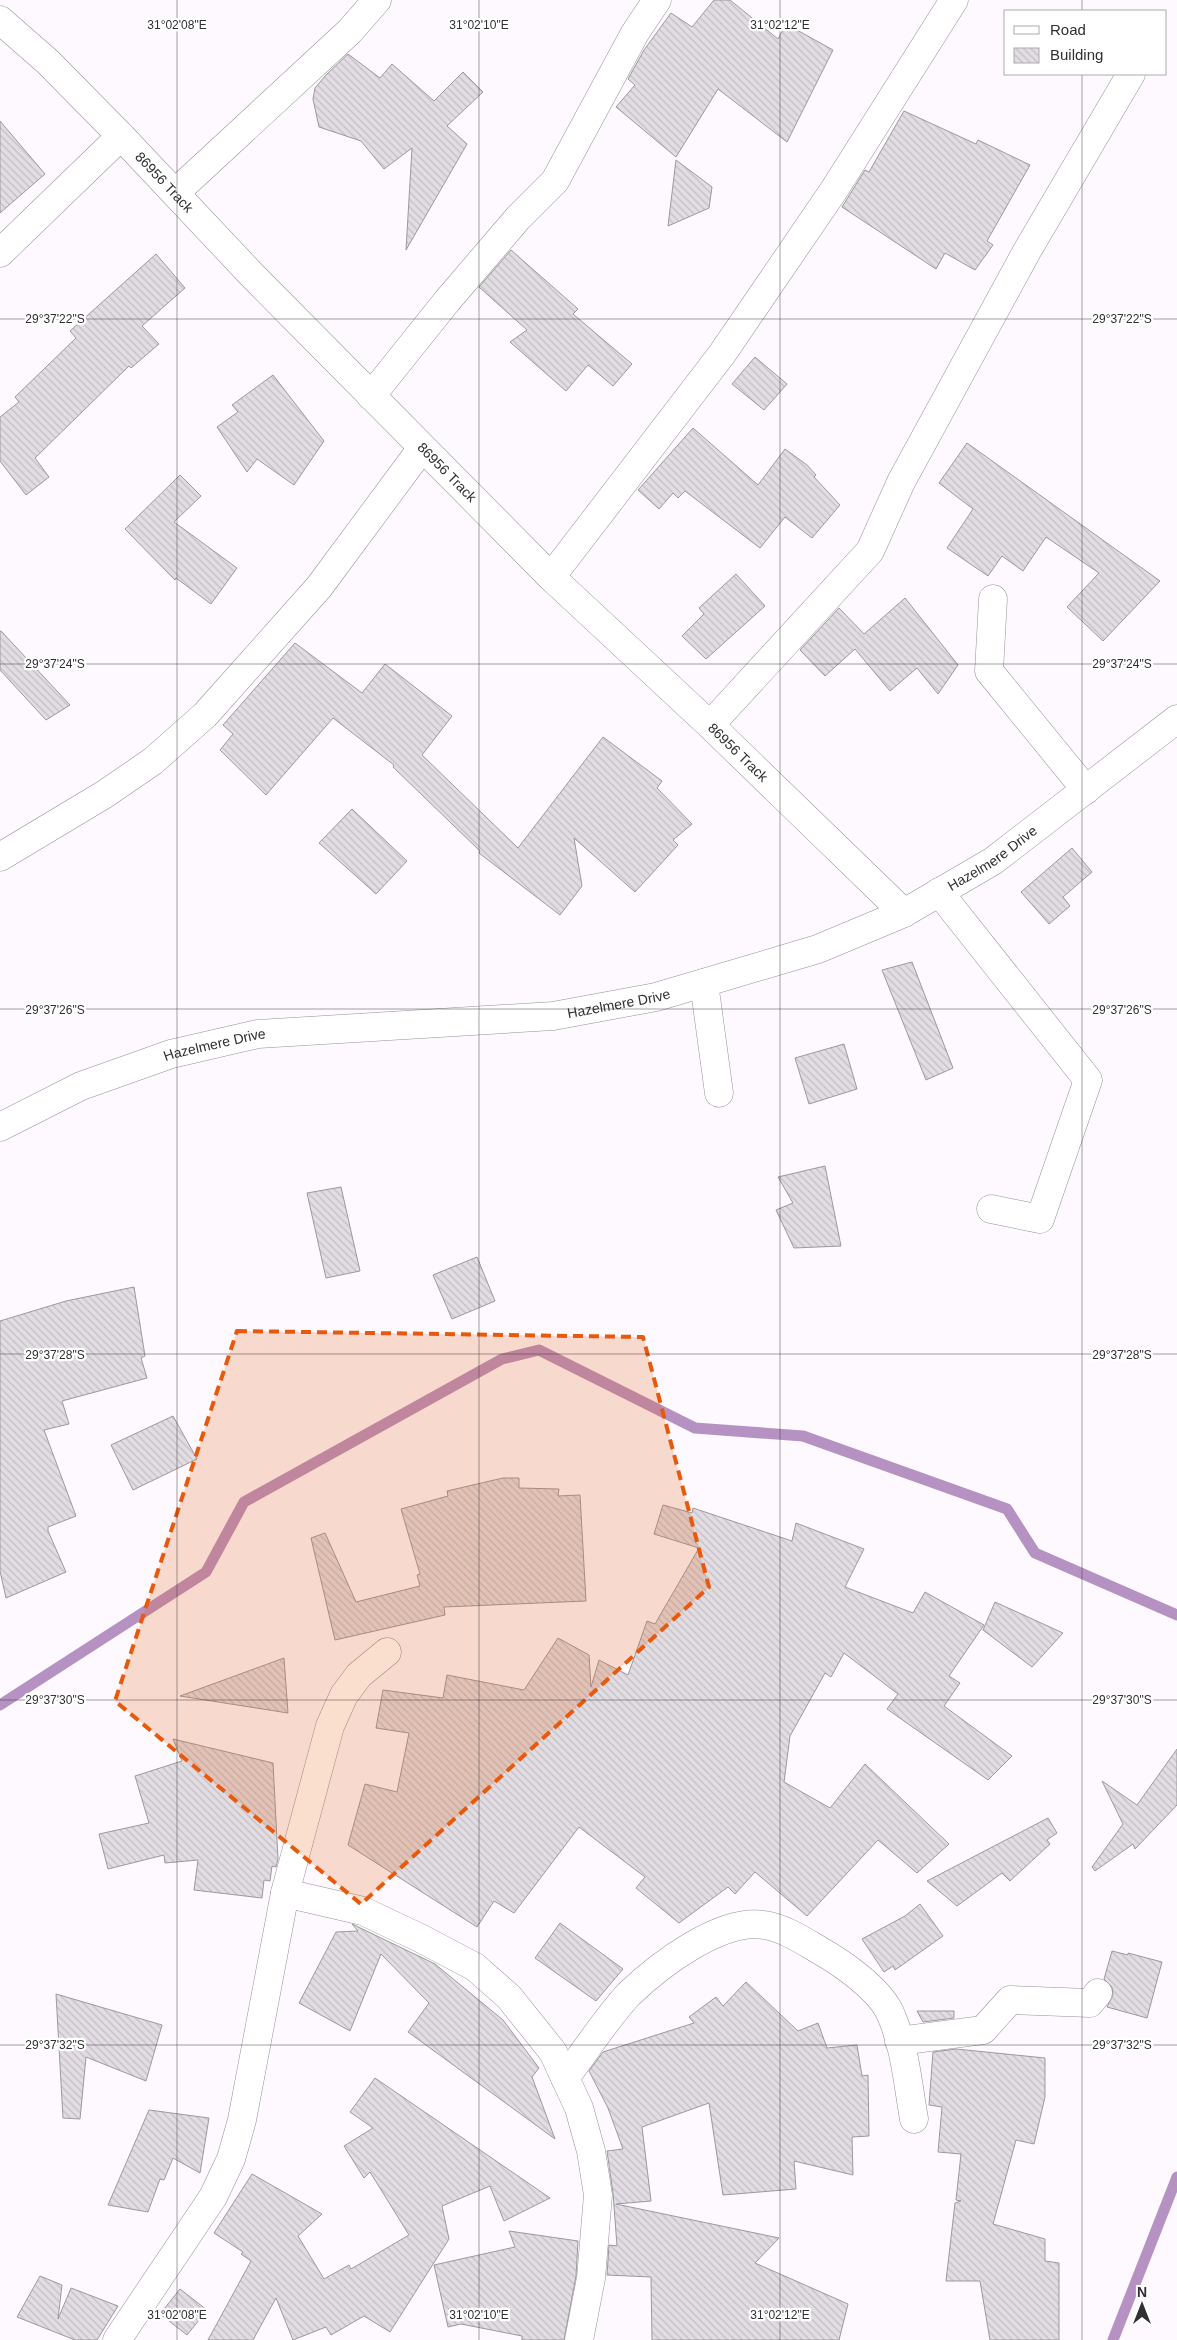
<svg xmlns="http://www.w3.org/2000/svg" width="1177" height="2340" viewBox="0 0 1177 2340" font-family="Helvetica,sans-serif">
<defs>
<pattern id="building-back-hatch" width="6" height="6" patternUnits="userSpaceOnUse" patternTransform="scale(1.25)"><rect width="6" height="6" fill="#e2dde3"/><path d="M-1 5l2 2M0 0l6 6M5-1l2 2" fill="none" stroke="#c2bec3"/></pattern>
</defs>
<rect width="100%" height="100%" fill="#fdf9ff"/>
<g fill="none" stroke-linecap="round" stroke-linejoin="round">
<path stroke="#b692c3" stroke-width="11" d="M0,1705l206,-133 38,-70 258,-143 37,-9 156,78 108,8 204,73 28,44 142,62
M1113,2340l64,-163"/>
</g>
<path fill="url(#building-back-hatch)" stroke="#9c989e" d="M714,0h16l48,39 8,-15 47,26 -46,92 -69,-53 -42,68 -60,-50 19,-22 -7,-6 16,-29 27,-37 21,14z
M348,54l32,24 12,-14 42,37 29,-29 20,20 -36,34 20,18 -61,106 6,-102 -28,21 -23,-28 -42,-14 -6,-28 2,-11 11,-13z
M904,111l72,33 2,-4 52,25 -43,76 6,4 -18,25 -30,-17 -9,16 -94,-62 23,-37 4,2z
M0,121l45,53 -45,39z
M676,160l36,27 -3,21 -41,18z
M511,250l67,59 -5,5 59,50 -19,22 -25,-21 -22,26 -56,-49 17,-12 -48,-43z
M156,254l29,34 -43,38 17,18 -28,24 -2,-2 -94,92 14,19 -23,18 -26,-34v-44l19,-15 -4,-5 61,-59 -6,-7z
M755,357l32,27 -23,26 -32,-26z
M273,375l51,66 -30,44 -37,-26 -10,13 -30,-45 21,-15 -6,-7z
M693,428l65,57 27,-36 22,16 9,10 -2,2 26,28 -28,33 -27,-21 -25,31 -75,-57 -7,7 -5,-5 -14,16 -21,-19z
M967,443l193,138 -57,60 -36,-34 32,-34 -53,-36 -23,34 -21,-15 -14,20 -41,-28 26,-39 -34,-26z
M180,475l21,21 -27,26 63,46 -26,36 -35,-26 -1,2 -50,-51z
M736,574l29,32 -59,53 -24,-23 22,-22 -5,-6z
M905,598l53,67 -20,29 -21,-26 -27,23 -35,-42 -30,27 -25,-26 39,-42 25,26z
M0,631h1l69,74 -24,15 -46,-50z
M295,643l67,50 23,-29 67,52 -30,39 96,93 85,-111 59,44 -5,7 35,36 -19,16 5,5 -43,47 -61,-54 8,48 -22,29 -81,-62 1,-2 -87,-84 1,-2 -61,-47 -67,77 -46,-45 13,-16 -10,-9z
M352,809l55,52 -31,33 -57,-51z
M1072,848l20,24 -29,25 7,9 -21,18 -28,-32z
M912,962l41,106 -27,12 -44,-110z
M844,1044l13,45 -48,15 -14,-46z
M825,1166l16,80 -47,2 -18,-38 17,-7 -15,-26z
M341,1187l19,84 -34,7 -19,-85z
M477,1257l18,44 -43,18 -19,-44z
M134,1287l11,69 -4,2 6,20 -85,23 7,23 -25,6 32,86 -28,11v4l18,41 -60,26 -6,-27v-250l66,-20z
M173,1416l24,43 -64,31 -22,-45z
M503,1478h16v10l40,1 -1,7 22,-1 6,106 -142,6 1,8 -110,25 -24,-102 14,-5 31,69 64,-16 -3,-11 3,-1 -19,-65 47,-13 -1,-5z
M663,1505l29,8 1,-5 99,33 4,-18 68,26 -19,38 68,26 12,-21 59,33 -35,51 11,7 -16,23 68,50 -24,24 -101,-71 11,-15 -54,-41 -13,24 -6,-4 -35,63 -6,46 46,26 35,-44 84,80 -32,29 -39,-33 -71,76 -52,-44 -20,22 -7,-7 -49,36 -43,-35 9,-11 -66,-50 -65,86 -20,-12 -17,26 -129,-82 17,-61 32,8 12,-59 -33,-5 7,-38 60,8 4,-23 77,15 34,-52 31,17 2,32 8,-27 29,15 19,-54 8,3 44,-76 -45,-14z
M995,1602l68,31 -31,34 -49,-37z
M284,1658l4,55 -108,-17z
M173,1739l100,24 5,96 -2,8 -4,-1 -2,15 -6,-1 -2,18 -68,-8 4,-30 -33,3 -1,-8 -56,14 -9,-35 50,-11 -14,-47 47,-15z
M1177,1749v56l-42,44 -2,-5 -38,27 -3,-4 31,-43 -21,-43 35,24z
M1048,1818l9,15 -10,7 3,4 -40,37 -8,-8 -45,33 -30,-25z
M920,1904l23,32 -48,34 -2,-4 -9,6 -22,-33 43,-23z
M560,1923l63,46 -27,32 -61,-43z
M352,1924l83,40 68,56 36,48 -7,9 23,62 -147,-107 21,-29 -48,-49 -31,77 -51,-28 37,-71 22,-1z
M1112,1951l16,4v-2l34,9 -15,56 -40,-11 6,-12 -1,-8 -8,-8z
M746,1982l52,49 20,-8 9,25 30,-3 5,31 6,-1 1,61 -17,1 1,38 -59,-14 2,28 -73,6 -14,-92 -67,24 9,74 -35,3 163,34 -24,25 93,41 -9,36h-187l-1,-63 -44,-2 2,-30 8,1 -4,-53 -6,-42 16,-2 -15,-41 -19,-37 14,-19 91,-29 -5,-6 27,-20 7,9z
M56,1994l106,31 -16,56 -60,-24 -6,62 -17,-1z
M917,2011h37v7l-31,4z
M956,2049l89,9v39l-11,47 -18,-4 -23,84 52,15v22l14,2v77h-69l-10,-59h-34l9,-78 6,-2 -5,-1 5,-46 -23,-2 4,-45 -13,-2 4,-53z
M375,2078l175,120 -46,23 -14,-35 -48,20 7,33 -59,93 -26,-16 -33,19 -5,-8 -33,13 -17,-42 -23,42h-45l43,-79 -10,-7 2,-2 -29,-19 38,-59 70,40 -24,22 26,43 25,-14 2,4 58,-34 -39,-63 -6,6 -20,-32 29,-18 -23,-16z
M149,2110l60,8 -9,55 -27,-15 -9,22 -4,-1 -12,33 -40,-7z
M509,2231l69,10 -2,35 -12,64h-42v-4l-61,-12 -13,3 -14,-62 81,-18z
M40,2276l22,9 -4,34 13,-31 47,18 -21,34h-22l-58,-23z
M180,2289l27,21 -20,25 -27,-21z"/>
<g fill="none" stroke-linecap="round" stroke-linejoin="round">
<g stroke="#959196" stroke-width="29">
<g id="minor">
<path id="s1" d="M0,20l48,42 73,74 130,138 300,303 159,148 194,188"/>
<path d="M176,192l174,-161 27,-31"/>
<path d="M0,253l121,-117"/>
<path d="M371,396l76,-95 71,-83 37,-37 80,-148 22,-33"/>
<path d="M551,577l171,-223 112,-164 120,-190"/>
<path d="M993,599l-4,72 97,119"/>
<path d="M710,725l160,-174 31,-69 126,-231 104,-177"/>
<path d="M0,857l105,-63 48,-33 52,-46 114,-128 103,-139"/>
<path d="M939,892l149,188 -48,139 -49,-10"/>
<path d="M704,983l15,110"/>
<path id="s2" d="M0,1127l81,-41 90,-32 87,-20 295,-18 103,-19 162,-48 86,-36 89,-52 184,-142"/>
<path d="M285,1893l78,18 57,27 55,29 34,30 44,55 26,56 12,43 7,44 -7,83 -12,62"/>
<path d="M899,2041l84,-11 27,-30 80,3 8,-10"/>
<path d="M565,2078c20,-26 42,-61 64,-84 30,-29 92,-76 135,-69 20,3 38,15 55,25 23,13 62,40 72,65 14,32 17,70 23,104"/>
<path d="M117,2340l96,-143 18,-38 11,-39 43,-227 45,-167 14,-31 15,-20 28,-23"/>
</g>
</g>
<use href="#minor" stroke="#fff" stroke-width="28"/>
</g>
<path fill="#e8590c" fill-opacity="0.2" stroke="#e8590c" stroke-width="4" stroke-dasharray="10 6" stroke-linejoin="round" d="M237,1331l406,6 66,250 -348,317 -246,-203z"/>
<path fill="none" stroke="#302f31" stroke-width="1" stroke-opacity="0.45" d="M177,0v2340M479,0v2340M780,0v2340M1082,0v11M1082,74v2266M0,319h1177M0,664h1177M0,1009h1177M0,1354h1177M0,1700h1177M0,2045h1177"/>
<g text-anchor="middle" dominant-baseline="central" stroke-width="4.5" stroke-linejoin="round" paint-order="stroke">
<g font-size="14" fill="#302f31" stroke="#fff">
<text stroke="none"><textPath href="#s1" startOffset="231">86956 Track</textPath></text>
<text stroke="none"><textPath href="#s1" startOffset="636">86956 Track</textPath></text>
<text stroke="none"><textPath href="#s1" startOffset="1040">86956 Track</textPath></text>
<text stroke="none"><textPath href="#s2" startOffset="1042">Hazelmere Drive</textPath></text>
<text stroke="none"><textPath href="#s2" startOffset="638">Hazelmere Drive</textPath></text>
<text stroke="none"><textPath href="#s2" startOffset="231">Hazelmere Drive</textPath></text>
</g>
</g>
<g font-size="12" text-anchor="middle" fill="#302f31" stroke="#fff" stroke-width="4.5" stroke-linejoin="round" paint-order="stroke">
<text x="177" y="29">31°02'08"E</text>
<text x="479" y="29">31°02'10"E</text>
<text x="780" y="29">31°02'12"E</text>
<text x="55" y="323">29°37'22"S</text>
<text x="1122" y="323">29°37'22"S</text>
<text x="55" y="668">29°37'24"S</text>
<text x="1122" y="668">29°37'24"S</text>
<text x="55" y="1014">29°37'26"S</text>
<text x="1122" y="1014">29°37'26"S</text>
<text x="55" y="1359">29°37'28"S</text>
<text x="1122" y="1359">29°37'28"S</text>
<text x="55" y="1704">29°37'30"S</text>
<text x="1122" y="1704">29°37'30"S</text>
<text x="55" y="2049">29°37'32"S</text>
<text x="1122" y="2049">29°37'32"S</text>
<text x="177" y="2319">31°02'08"E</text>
<text x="479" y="2319">31°02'10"E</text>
<text x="780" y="2319">31°02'12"E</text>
</g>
<rect x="1004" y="10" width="162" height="65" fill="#ffffff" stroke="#acacad"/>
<rect x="1014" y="26" width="25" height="8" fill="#ffffff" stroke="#acacad"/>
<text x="1050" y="35" font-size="15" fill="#302f31">Road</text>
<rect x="1014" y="48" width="25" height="15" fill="url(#building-back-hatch)" stroke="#acacad"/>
<text x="1050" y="60" font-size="15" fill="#302f31">Building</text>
<g transform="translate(1142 2305)" stroke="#ffffff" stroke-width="4" paint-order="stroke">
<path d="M0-4L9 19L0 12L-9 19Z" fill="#302f31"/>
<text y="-8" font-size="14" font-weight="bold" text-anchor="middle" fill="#302f31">N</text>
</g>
</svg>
